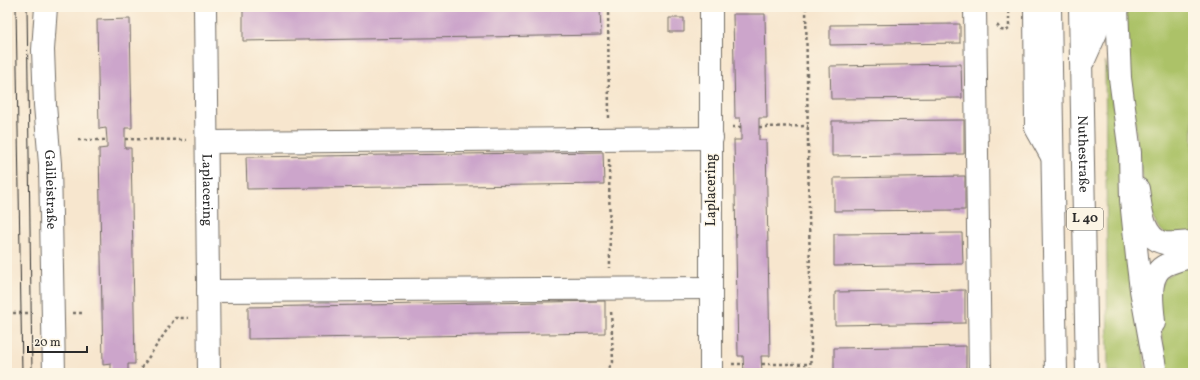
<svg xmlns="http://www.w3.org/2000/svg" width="1200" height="380" viewBox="0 0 1200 380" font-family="Vollkorn,serif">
<rect width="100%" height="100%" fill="#fcf5e5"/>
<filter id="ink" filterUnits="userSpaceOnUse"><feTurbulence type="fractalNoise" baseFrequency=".025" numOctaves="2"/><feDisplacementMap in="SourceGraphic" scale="8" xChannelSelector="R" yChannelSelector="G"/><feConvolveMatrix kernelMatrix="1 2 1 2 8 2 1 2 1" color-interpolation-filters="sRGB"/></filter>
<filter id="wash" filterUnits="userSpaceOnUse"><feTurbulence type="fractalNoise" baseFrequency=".012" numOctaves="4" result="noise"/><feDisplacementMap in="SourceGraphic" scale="16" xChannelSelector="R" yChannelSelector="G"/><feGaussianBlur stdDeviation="0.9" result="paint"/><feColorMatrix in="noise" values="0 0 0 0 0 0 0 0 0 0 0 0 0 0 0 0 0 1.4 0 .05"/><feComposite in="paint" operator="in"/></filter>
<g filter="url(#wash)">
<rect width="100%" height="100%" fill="#f7e6ce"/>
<path fill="#acc267" stroke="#6c7649" d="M1121,7h72v230l-26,-1 -8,-8 -8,-15 -7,-27 -6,-36z
M1105,61l5,13 36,299h-38z
M1193,261v112h-27l-9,-75 7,-20z"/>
<g id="blocks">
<path fill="#cca5cb" d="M346,7h254l1,28 -358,6v-32z
M733,14h32l2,104h-8v22h7l4,216h-9l1,17h-18l-1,-17h-5l-4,-216h7v-13l-1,-9h-5z
M669,18h15v14h-15z
M130,19l2,109h-7v20h6l4,216h-7v9h-17v-9l-8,1 -4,-216 8,-1v-8l-1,-12 -7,1 -2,-109z
M960,24v19l-130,2v-20z
M961,64l1,34 -131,1 -1,-33z
M964,120v34l-132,2v-35z
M603,152l1,32 -357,5 -1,-32z
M965,176v34l-131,1v-33z
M962,233l1,31 -129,2v-32z
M965,290v33l-130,2v-33z
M605,301v32l-357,6v-32z
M966,346v27h-132v-25z"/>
</g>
</g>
<g filter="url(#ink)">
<use href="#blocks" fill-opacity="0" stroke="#726c64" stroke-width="1"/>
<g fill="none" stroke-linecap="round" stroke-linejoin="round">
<g stroke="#726c64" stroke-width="24">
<g id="minor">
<path id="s1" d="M46,7l-3,43 2,55 5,59 4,209"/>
<path id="s2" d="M205,7l4,366"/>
<path d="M711,7v366"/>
<path d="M975,7l5,366"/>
<path d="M207,142l505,-4"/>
<path d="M1138,189c3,18 4,49 26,54 9,1 20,-1 29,-1"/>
<path d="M208,291l503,-3"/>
<path d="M1154,323c-1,-17 -8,-49 12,-58 8,-4 18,-6 27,-9"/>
</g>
</g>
<g stroke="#726c64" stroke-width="24">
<g id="highway">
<path d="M1035,7l1,121 15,27"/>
<path d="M1050,7l6,366"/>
<path id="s3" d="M1080,7l7,366"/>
<path d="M1117,7l3,71 10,75 1,47 6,57 4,33 15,83"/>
<path d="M1084,60l12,-27 3,-26"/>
</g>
</g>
<path stroke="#726c64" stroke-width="2.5" stroke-dasharray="3 3" stroke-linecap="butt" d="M608,7l1,111
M806,7l5,342 -1,24
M997,25l4,5 5,1 3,-2v-22
M732,127h9
M759,127l49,-1
M125,139l61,1
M78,140h29
M609,159l1,109
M7,313h25
M73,313h9
M732,364h11
M762,364h48
M137,373l51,-1
M138,373l37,-55h13
M606,373l7,-11 -2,-53"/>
<use href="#minor" stroke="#fff" stroke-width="22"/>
<use href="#highway" stroke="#fff" stroke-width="22"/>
<path stroke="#2b2b2b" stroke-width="1" d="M16,7l6,366
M27,7l5,366"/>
</g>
</g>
<g text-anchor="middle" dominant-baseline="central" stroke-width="3" stroke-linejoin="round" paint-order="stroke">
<rect fill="#fcf5e5" stroke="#6a6863" stroke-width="1" x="1067" y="208" width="36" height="22" rx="3"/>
<g font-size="13" font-weight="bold" fill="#2b2b2b">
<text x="1085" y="219">L 40</text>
</g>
<g font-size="14" fill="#2b2b2b" stroke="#fcf5e5">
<text stroke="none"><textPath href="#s3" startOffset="147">Nuthestraße</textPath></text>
<text stroke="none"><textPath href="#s1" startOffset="183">Galileistraße</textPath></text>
<text stroke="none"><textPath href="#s2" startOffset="183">Laplacering</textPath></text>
<text transform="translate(711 190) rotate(-90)">Laplacering</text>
</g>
</g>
<rect width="1200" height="380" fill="none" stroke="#fcf5e5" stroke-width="24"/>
<path d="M28 346v6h59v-6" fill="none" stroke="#2b2b2b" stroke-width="2"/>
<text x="34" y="346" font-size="12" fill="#2b2b2b" stroke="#fcf5e5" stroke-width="3" paint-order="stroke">20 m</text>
</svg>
